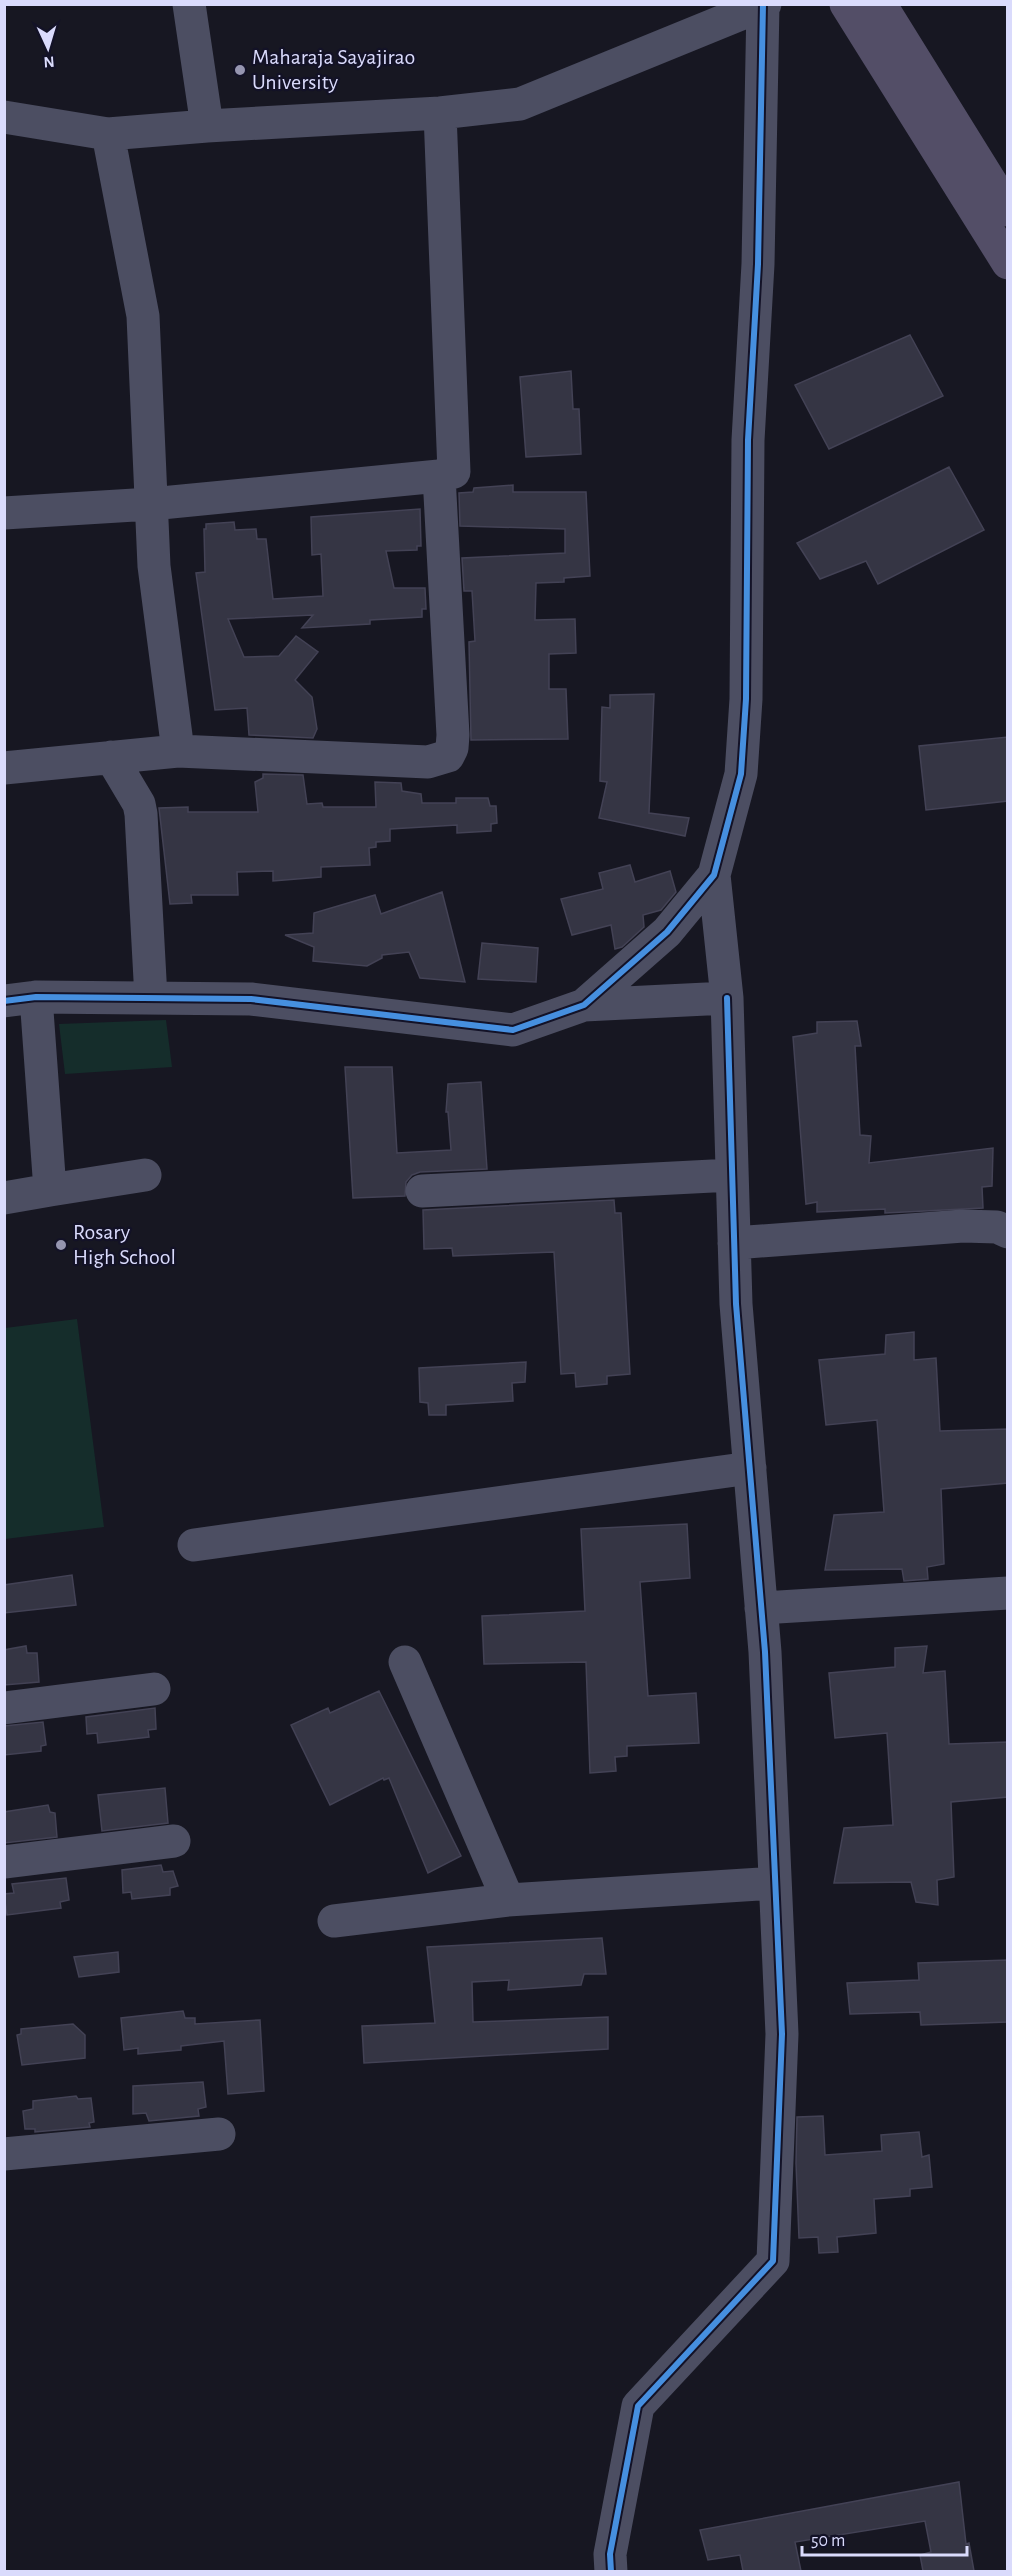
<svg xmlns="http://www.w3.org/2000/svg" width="1012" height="2576" viewBox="0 0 1012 2576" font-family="'Alegreya Sans',sans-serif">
<rect width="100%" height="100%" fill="#171722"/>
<path fill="#152d2b" d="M166,1020l6,47 -107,7 -6,-50z
M77,1319l27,208 -99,12v-211z"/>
<path fill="#353544" stroke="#434255" stroke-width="1.5" d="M910,335l33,61 -114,53 -34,-64z
M571,371l2,38h6l2,45 -55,3 -6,-80z
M949,467l35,63 -106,54 -12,-23 -46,18 -23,-36z
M513,485v7h73l4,84 -26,2v4l-28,1 -1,37 40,-1 1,34 -27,1v35h17l2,50 -97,1 -2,-98 6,-1 -3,-50h-8l-2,-33 103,-5v-24l-105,-3 -1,-33 14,-1 1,-4z
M420,509l1,37h-4v4l-31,1 8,37h31l1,21h-4v8l-52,3v4l-68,4 11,-13 -85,4 16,38 35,-1 17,-20 22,16 -23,28 17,17 5,32 -4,9 -64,-3 -2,-27 -32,2 -19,-137 9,-1 -1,-43h2v-5l28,-2 1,8 21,-1 1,10h9l7,60 50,-3 -2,-42 -9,1 -1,-38z
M654,694l-5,119 40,5 -4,18 -86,-18 8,-36 -7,-1 2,-74 8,1v-13z
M1008,737v64l-82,9 -7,-64z
M263,774l40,1 4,29 15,-1 1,4h53l-1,-25 26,1 1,8 19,3 1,9h34v-5h32l2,8h6l1,17 -6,1v7l-34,2v-8l-67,4v12l-14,1v5l-7,1 1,17 -49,2v10l-48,4v-10l-36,1 1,23h-47l1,8 -22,1 -11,-96 29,-1v5h70l-3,-30 8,-4z
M630,865l5,17 35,-11 6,21 -15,18 -18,5 1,12 -22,20 -7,2 -4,-24 -39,10 -11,-36 42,-10 -4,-16z
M442,892l23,90 -45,-4 -11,-26 -27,3v3l-15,8 -54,-5 1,-14 -29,-12 28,-2 1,-20 61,-18 6,19z
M482,943l56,5 -2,34 -58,-3z
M857,1021l4,25h-6l5,89 11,1 -2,27 124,-15 -1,38 -10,1 1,21 -98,5v-4l-68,3v-10l-11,2 -13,-167 24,-4v-11z
M345,1067h47l5,86 54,-3 -3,-38h-2l2,-28 33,-2 6,87 -67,3 -8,3 -6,7 -1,14 -52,2z
M614,1200l1,13h6l9,161 -23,2v8l-31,3 -1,-14 -14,1 -7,-122 -101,4 -1,-8 -28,1 -1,-39z
M914,1332v28l22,-2 4,73 68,-2v54l-67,6 3,75 -17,3 1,12 -24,2 -2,-12 -77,1 9,-55 50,-3 -7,-92 -51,5 -7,-65 66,-6 1,-19z
M526,1362l-1,20 -13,1 1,18 -67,4v10h-17l-1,-12 -8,-1 -1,-34z
M687,1524l3,54 -50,4 8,114 48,-3 3,50 -72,3v10l-12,1 1,14 -26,2 -4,-111 -102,2 -2,-48 103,-5 -4,-82z
M72,1575l4,30 -72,8v-28z
M26,1646l1,7h10l2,29 -35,3v-35z
M927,1646l-4,27 22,-2 4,73 59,-2v55l-57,5 3,75 -17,3 1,25 -22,-3 -5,-20 -77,1 10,-55 49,-3 -6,-92 -52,5 -6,-65 66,-6v-19z
M379,1691l82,165 -33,17 -39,-95 -5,2 -1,-2 -53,27 -39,-80 37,-17 2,5z
M155,1708l1,21 -8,1 1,7 -51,6 -1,-10 -10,1 -1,-17z
M43,1722l3,23 -5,1v5l-37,4v-29z
M165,1788l3,35 -66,8 -4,-36z
M48,1805l2,7 5,1 2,24 -53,6v-31z
M161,1865l2,7 10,-1 5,15 -8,2v7l-38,4 -1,-7 -8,1 -1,-23z
M66,1878l3,22 -9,2 1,6 -54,7 -3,-21 10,-1 -2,-9z
M602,1938l4,36h-22l-3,11 -73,5 1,-10 -37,2 1,40 135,-5v32l-244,14 -2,-37 73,-3 -8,-76z
M118,1952l1,20 -40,5 -5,-20z
M1008,1960v62l-87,3 -1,-13 -70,2 -3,-31 72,-3 -1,-17z
M183,2011l2,7h10v6l65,-4 4,71 -36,3 -4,-53 -43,5v4l-43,4v-6l-14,2 -3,-32z
M73,2024l12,11v23l-63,7 -5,-30 4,-1v-5z
M203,2082l3,25 -8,2 1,7 -50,5 -3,-8 -13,1v-28z
M76,2096l2,3 13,-1 3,24 -5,1 1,4 -55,5v-3h-10l-2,-18 10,-2v-8z
M823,2116l2,39 57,-4 -1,-16 38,-3 3,25 7,-2 3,32 -22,2v7l-36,3 2,34 -39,4 1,15 -19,1 -1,-16 -19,1 -3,-75 1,-46z
M959,2482l7,62 3,-1 5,28h-51l-3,-16 11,-3 -6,-31 -130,21 6,29h-58l-3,-16 -32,5 -8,-30z"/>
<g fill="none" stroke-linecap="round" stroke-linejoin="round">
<path stroke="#4c4e62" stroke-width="33" d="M189,4l18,122
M4,117l104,17 99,-8 233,-13 80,-9 245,-100
M4,513l147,-9 288,-28 15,-4 -14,-359
M178,751l250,11 20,-6 4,-8 1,-13 -14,-259
M111,757l28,47 2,10 10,184
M4,768l174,-17 -24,-185 -11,-250 -35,-182
M4,1001l32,-4 215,2 262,31 71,-25 83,-73 47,-57 27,-101 5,-75 2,-259 10,-176 5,-260
M584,1005l143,-7 -13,-123
M50,1190l95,-15
M422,1191l310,-16
M4,1198l46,-8 -14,-193
M734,1243l229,-17 34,1 11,5
M194,1545l556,-77
M761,1608l247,-15
M405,1662l103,238
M4,1708l150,-19
M4,1862l170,-21
M334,1921l174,-21 267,-17
M4,2154l215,-20
M611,2572l-1,-18 28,-148 135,-145 9,-227 -17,-382 -29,-348 -9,-306"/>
<path stroke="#534e67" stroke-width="33" d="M846,4l162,259
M880,4l128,206"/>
<g stroke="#131227" stroke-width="10">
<path id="cycleway" d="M4,1001l32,-4 215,2 262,31 71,-25 83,-73 47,-57 27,-101 5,-75 2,-259 10,-176 5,-260
M611,2572l-1,-18 28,-148 135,-145 9,-227 -17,-382 -29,-348 -9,-306"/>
</g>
<use href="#cycleway" stroke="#468fdf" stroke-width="6"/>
</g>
<g fill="#9696b0" stroke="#131227" stroke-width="2">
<circle cx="240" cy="70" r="6"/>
<circle cx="61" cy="1245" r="6"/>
</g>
<g text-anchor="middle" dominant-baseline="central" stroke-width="4.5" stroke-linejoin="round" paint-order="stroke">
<g font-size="22" fill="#dadbfc" stroke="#131227" text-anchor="start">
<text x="252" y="57">Maharaja Sayajirao<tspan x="252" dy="25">University</tspan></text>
<text x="73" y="1232">Rosary<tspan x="73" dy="25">High School</tspan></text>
</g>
</g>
<rect width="1012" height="2576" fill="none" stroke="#dadbfc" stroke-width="12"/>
<g transform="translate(48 48) rotate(176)" stroke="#131227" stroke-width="4.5" paint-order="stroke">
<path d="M0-4.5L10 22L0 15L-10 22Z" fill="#dadbfc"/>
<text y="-9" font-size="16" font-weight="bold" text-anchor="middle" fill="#dadbfc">N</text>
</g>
<path d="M802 2546v9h165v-9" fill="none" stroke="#dadbfc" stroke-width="3"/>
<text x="811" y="2546" font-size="18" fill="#dadbfc" stroke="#131227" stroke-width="4.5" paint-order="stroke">50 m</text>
</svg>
